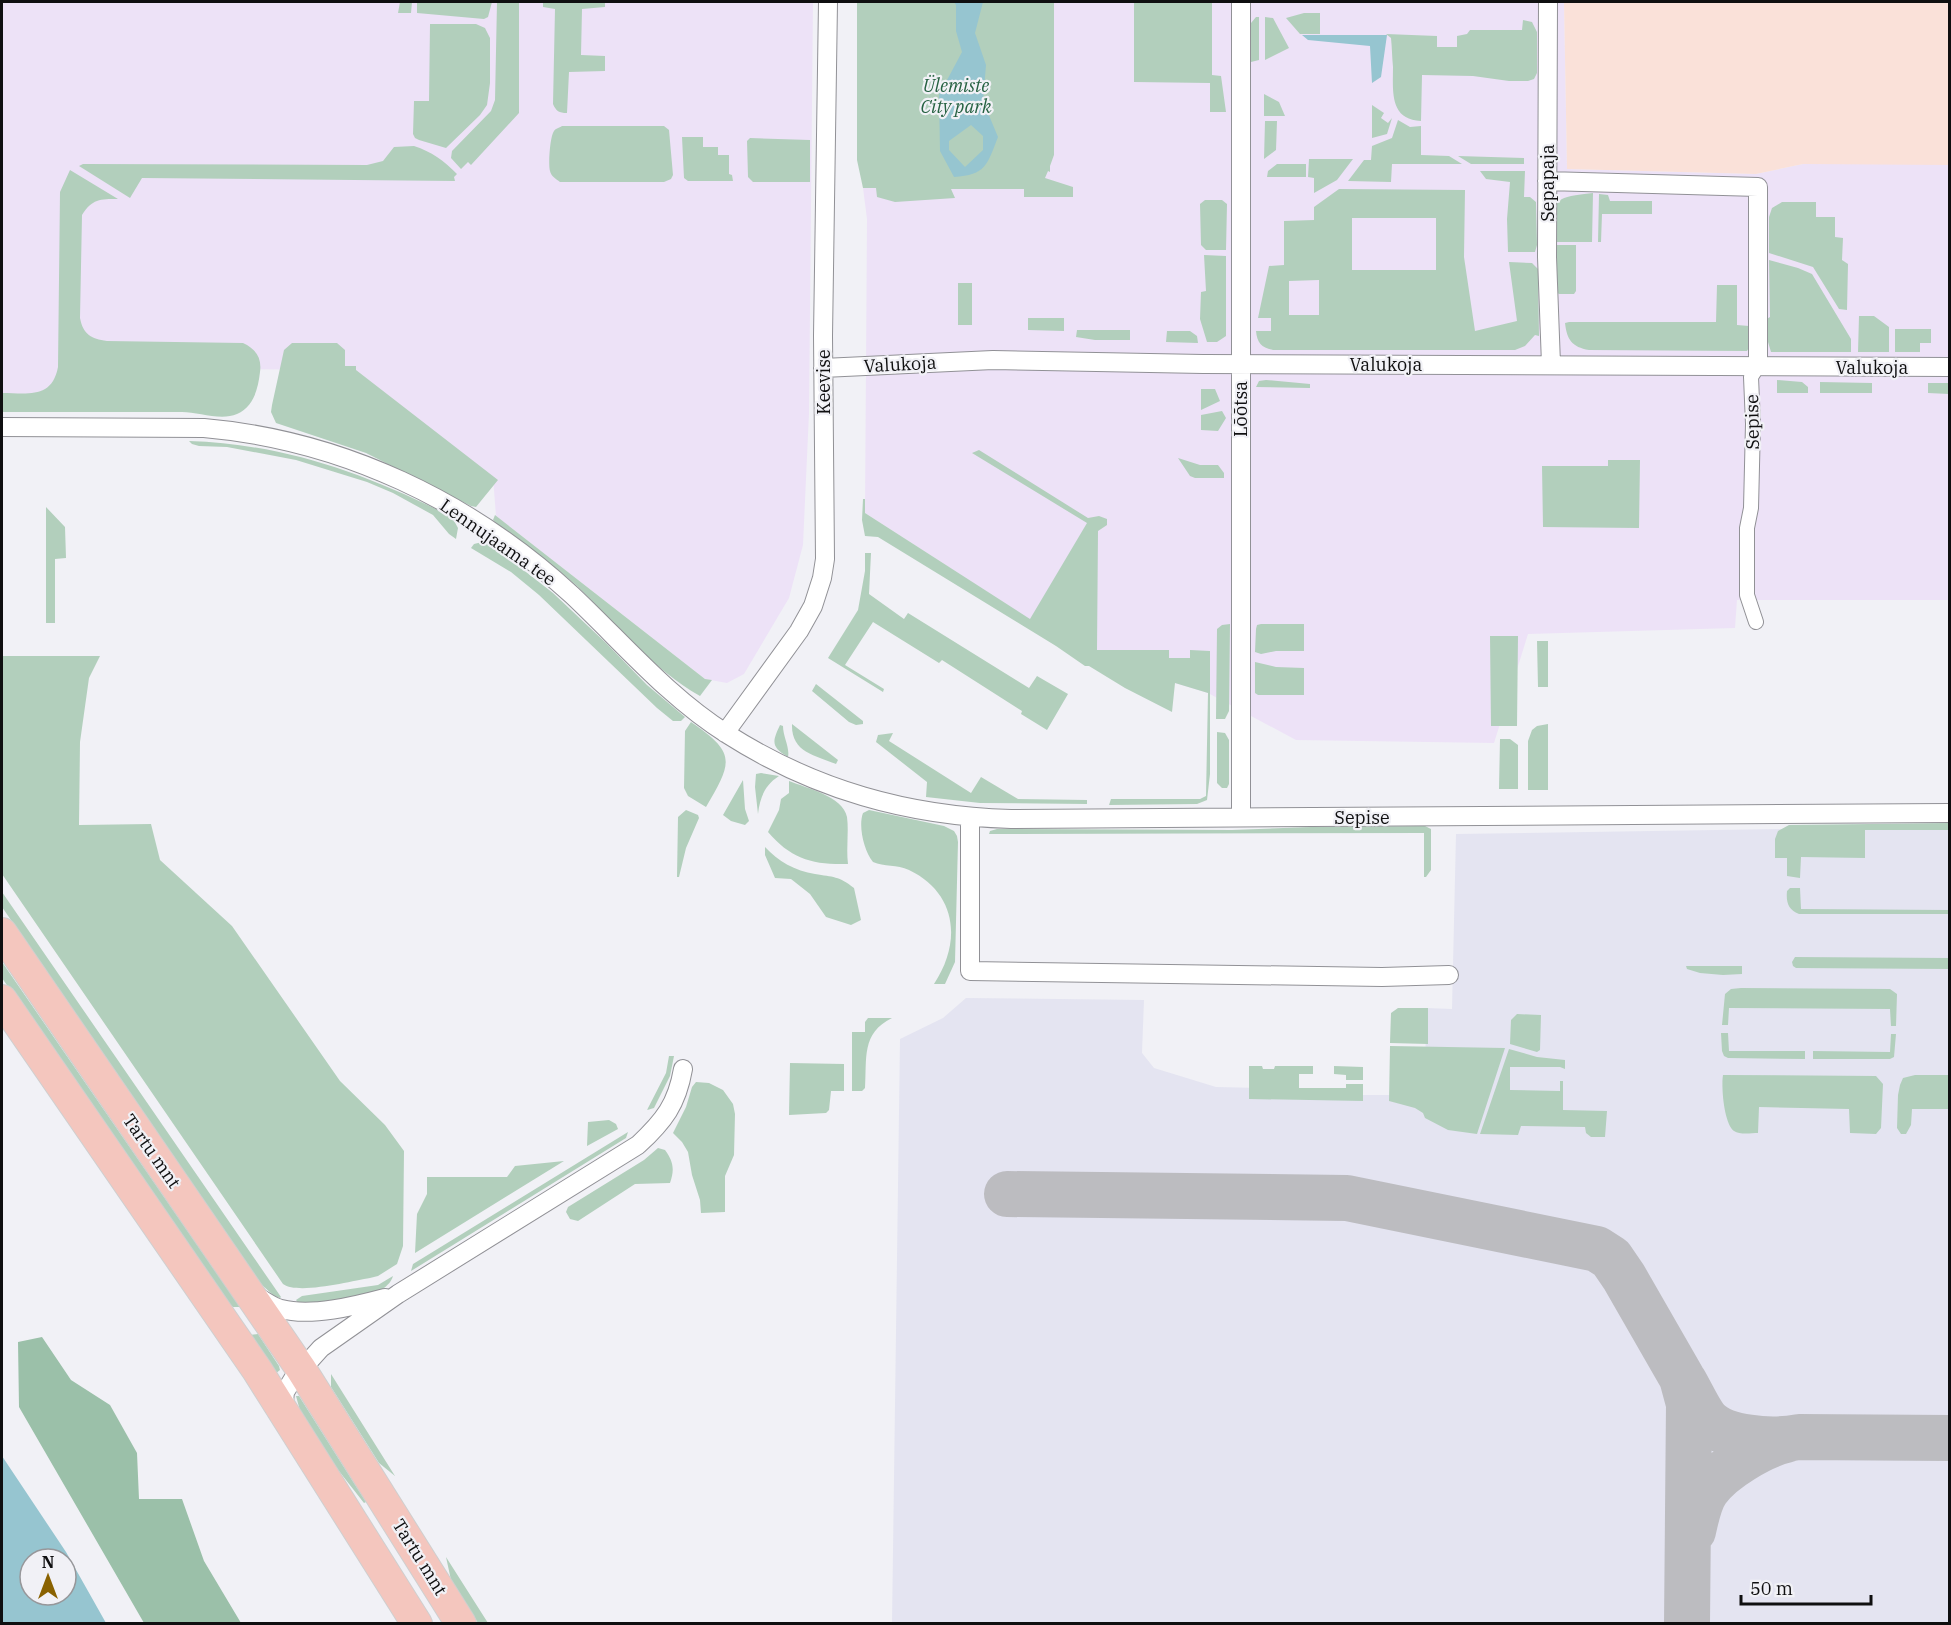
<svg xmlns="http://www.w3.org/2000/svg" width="1951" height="1625" viewBox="0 0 1951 1625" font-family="'IBM Plex Serif',serif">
<rect width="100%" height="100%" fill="#f1f1f6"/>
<path fill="#ede2f7" d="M2,2h811l-4,411 -6,132 -14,53 -45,76 -17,9 -22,-4 -209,-163 -3,-39 -138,-107 -284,-2 -1,34 -68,-3z
M1054,2h510l3,167 189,5 47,-10 146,-162v598h-212l-2,28 -207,6 -34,109 -198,-3 -88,-47 -120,-36 -223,-144 2,-294 -4,-31 177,1 14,-34z"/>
<path fill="#fae1d9" d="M1564,2h385v163l-146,-1 -47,10 -189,-5z"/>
<path fill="#e4e4f1" d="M1785,829h164v794l-1057,1 8,-585 43,-21 23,-20 178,2 -2,53 12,15 62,19 45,1 1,7h163l1,-87 26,1 4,-175z"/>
<path fill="#b2cfbc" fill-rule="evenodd" d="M400,2h12l-1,11h-13z
M417,2h75l-4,15 -4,2 -67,-6z
M497,2h22v111l-48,52 -3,-3 -7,7 -10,-11 1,-7 39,-40 4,-11z
M543,2h62v5l-23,2 -1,46 24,1v15l-36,1 -2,41c-8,0 -11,-2 -14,-9l2,-95 -12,-2z
M857,2h197v153l-4,11v6l-2,-1 -3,7 28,9v10h-49v-8h-73l4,9 -60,4 -18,-5 -1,-9h-13l-6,-28z
M1134,2h78v73l9,1 5,36h-16v-29l-76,-1z
M1304,13h16v21h-20l-14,-16z
M1256,17h3v43l-8,2v-39z
M1265,17l8,1 16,30 -24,12z
M1523,20l9,2 5,10v41l-3,6 -6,2h-19l-36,-5 -51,-1 -1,46c-32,-1 -28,-31 -28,-54 -1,-10 -1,-19 -2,-29l-5,-4 51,2v11h20v-11l10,-2 3,-4h52z
M430,24h46l9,4 5,10v45l-3,22 -7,10 -34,33 -27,-8 -4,-2 -2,-4 1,-33h15z
M1264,94l15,8 6,14h-21z
M1372,105l12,8 -3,5 7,5 4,-5 -5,16 -15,4z
M1398,120l12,7 11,-1v29l28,1 13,8h-70l-1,18 -43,-1 16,-21h7l1,-14 20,-8z
M1265,121h12l-1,29 -12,9z
M562,126h102l5,4 4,45 -2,4 -7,3h-104c-4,-3 -9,-6 -10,-11 -2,-6 0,-35 4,-40 2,-3 5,-3 8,-5z
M682,137h21v10h15v8h11v19l3,1 1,6h-45l-4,-3z
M750,138l60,2v42h-57l-5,-5 -1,-36z
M414,146c18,6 29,14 43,28l-3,3 1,4 -313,-3 -12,20 -51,-32 4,-2 284,1 16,-4 11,-14z
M1458,156l66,2v6h-53z
M1309,159h44l-16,21 -23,13v-15l-6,-1z
M1277,164h29v13h-39l1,-6z
M70,170l48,29c-18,0 -26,0 -36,16l-2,103c3,16 11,21 27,23l136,2c13,6 19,15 17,29 -2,17 -6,34 -23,42 -16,7 -39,-2 -55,-2 -60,0 -120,0 -180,0v-19c26,0 50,6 56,-26l2,-175z
M1480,171h45l-1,26h6l6,5 1,43 -2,7h-27l-1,-33 3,-37 -24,-3z
M1339,189l126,1 -1,67 11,74 42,-10 -8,-59 23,1 6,6 1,67 -4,-1 -10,11 -10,4h-242c-11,-2 -16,-7 -17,-19h15v-13h-13l11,-52 15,-1v-44l30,-1v-13zM1352,218h84v52h-84zM1319,280v35h-30v-34z
M1593,193l-1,49h-38c1,-42 -6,-44 39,-49z
M1599,194l9,1 2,6h42v13h-50l-1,28h-3z
M1205,200h17l5,4 -1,46h-20l-5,-5 -1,-41z
M1782,202h34v15h19v20l8,1 -1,22 6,4 -1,46 -8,-1 -26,-42 -44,-14v-36l3,-9z
M1555,245h21v46l-2,3h-15l-4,-3z
M1204,255l22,1v80l-9,6h-10l-7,-23 1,-27 5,-1z
M1769,260l29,8 14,6 39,65v13h-80l-3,-10 -3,-1v-21l5,-3z
M958,283h14v42h-14z
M1717,285h20v40l12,1 1,20 -3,5 -158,-1c-17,-3 -22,-10 -24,-27l4,-1h147z
M1859,316h15l15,11v25h-31z
M1028,318h36v13l-36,-1z
M1895,329h36v14h-11v9h-25z
M1077,330h53v10h-35l-19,-3z
M1167,331h23l7,5 1,7 -32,-1z
M292,343h45l8,7v16h11v4l142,110 -22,27 -5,-1 -105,-53 -90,-30 -5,-11 1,-7 12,-55z
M1266,380l44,4v4l-54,-1 3,-6z
M1777,380l25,2 6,5v6h-31z
M1820,382l52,1v10h-52z
M1928,383h21v11l-21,-1z
M1201,389h14l5,12 -19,9z
M1222,411l4,7 -8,13 -17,-1v-15z
M189,441c96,3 178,33 263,76l6,11 -2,11 -7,-5 -16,-19 -40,-22 -26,-11 -71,-22 -69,-13 -28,-1 -7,-2z
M979,450l109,68 11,-2 8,3v6l-9,6 -1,119h72v8h21v-8l20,1v123l-3,26 -10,4 -88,1 2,-6h89l6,-3 2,-103 -33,-10 -3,29 -47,-24 -36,-22h-4l-29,-20 -178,-109 -13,-1 -3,-16 1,-21h2v14l165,106 57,-96 -115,-70z
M1178,458l22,7h18l6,8v5h-29l-5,-2z
M1608,460h32l-1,68 -96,-1 -1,-61h66z
M46,507l19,20 1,31 -11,1v64h-9z
M495,515l210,164 7,1 -12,16c-48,-27 -83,-72 -123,-110 -25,-22 -53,-42 -80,-62l-4,-4z
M486,541l67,52 53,50 41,42 38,32 -4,4h-8l-16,-13 -118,-113 -28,-23 -40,-24 3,-4z
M865,553h6l-2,41 35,25 4,-6 121,75 8,-12 31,18 -21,36 -26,-16 1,-3 -80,-51 -3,3 -66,-41 -28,43 39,24 -1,3 -55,-34 30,-48 7,-39z
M1230,624l-1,87 -4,8h-9l1,-90 5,-4z
M1261,624h43v27h-28l-15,3 -6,-2 1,-23 1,-4z
M1490,636h28l-1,90h-26z
M1537,641h11v46h-10z
M2,656h98l-11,22 -9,64 -1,83 72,-1 9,36 72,66 108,155 45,44 19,26 -1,95 -6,18 -19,12 -8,2c-19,3 -72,17 -87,6l-281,-410z
M1255,662l21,5 28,1v27h-46l-3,-2z
M816,684l47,37v3l-7,1 -7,-3 -37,-31z
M691,722c45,31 42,39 15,85l-18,-11 -4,-8 1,-57z
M792,724l46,36 -2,4c-22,-9 -45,-12 -44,-40z
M1548,724v66h-20v-49l4,-11 5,-4z
M780,725l3,1c0,11 7,21 5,31 -17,-10 -16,-15 -8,-32z
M1217,732l8,1 4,7v44l-2,4h-5l-5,-5z
M893,733l-4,8 82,52 10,-16 37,22 69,1v4l-107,-1 -54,-6 1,-15 -51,-40 2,-7z
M1500,739h10l8,6v44h-19z
M761,773l18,3c-14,9 -19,21 -21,38l-3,-27 1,-13z
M743,780l2,29 4,12 -4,4 -14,-4 -8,-6z
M789,781c17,7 54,15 58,36 2,15 -1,31 1,47 -35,1 -57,-5 -80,-32l11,-22 2,-11 8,-6z
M686,810l12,5 1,3 -13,30 -7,29h-2l1,-60z
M869,810l75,16 10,5 3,5 1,6 -3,120 -10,22h-11c28,-42 23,-91 -25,-114 -12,-6 -25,-3 -36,-8 -9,-11 -15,-36 -10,-49z
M1949,823v7h-84v28l-64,-1 -1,21 -13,-2v-18h-12v-19l3,-8 11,-6z
M1425,826l6,3v41l-5,7h-2v-44l-435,1 1,-3 7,-2 235,1 79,-3z
M765,847c13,14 30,24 50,27 18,3 24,2 39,14l7,32 -10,5 -25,-8 -16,-23 -19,-15 -16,-1 -10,-23z
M1790,888h10l1,21 148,1v4h-150c-11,-4 -13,-12 -12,-23z
M2,892l279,405 -1,1 -6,-2 -13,-12 -259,-377z
M1795,957l154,1v11l-153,-1 -3,-2 -1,-4z
M2,962l238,345h-7l-8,-5 -223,-324z
M1686,966h56v8l-19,1 -23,-2 -13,-4z
M1741,988l149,1 7,5 -1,32h-5l-1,-17 -161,-1 -1,17h-6l3,-31 6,-5z
M1398,1008h30v36l-38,-1 1,-30z
M1517,1014l24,1 -1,35 -3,2 -27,-8 1,-24z
M868,1018h24c-31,15 -25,41 -27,70l-3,3h-10v-59h13v-10z
M1721,1033h7l1,18h76v8l-77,-1 -4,-2 -2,-5z
M1891,1034h5l-2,23 -4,2h-77v-8l77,1z
M1390,1046l115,2 -28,86 -29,-4 -23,-12 -2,-5 -8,-5 -26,-7z
M1509,1049l28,8 28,3v9l-5,-2h-50v23l50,1v-10h3v29l44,1 -2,26h-14l-5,-4 -1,-6 -64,-1 -3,9 -38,-1z
M669,1056h5l-4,20 -16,32 -7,2 19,-37z
M790,1063l54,1v27h-13l-2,19 -3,3 -37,2z
M1249,1066h13l1,3h11l1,-3h38v8h-14v14h47v-4h17v17l-114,-2z
M1334,1066l29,1v13h-17v-5l-12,-1z
M1723,1075l153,1 7,8 -2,44 -5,6 -26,-1 -1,-24 -90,-2 -1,26c-7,0 -18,2 -24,-2 -10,-7 -13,-44 -11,-56z
M1915,1075h34v34h-37l-1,16 -5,9h-5l-4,-6 1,-33 2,-10 3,-7z
M696,1082l13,1 14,7 10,14 2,10 -1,41 -9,21v36l-24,1 -1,-13 -8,-25 -4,-23 -6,-10 -9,-9 13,-26 6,-20z
M609,1120l7,4 2,5 -31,17 1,-24z
M628,1132l-2,6 -215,133 2,-7z
M658,1148l7,2c8,11 10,19 5,33l-35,1 -57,37 -8,-2 -4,-7 2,-5 76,-47z
M564,1161l-149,92 2,-39 10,-20v-17h80l8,-11z
M393,1276c-8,27 -70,26 -94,28l-3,-4 6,-4 76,-11z
M258,1334l21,32 1,4 -5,4 -26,-39z
M331,1374l64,102 -16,-13 -48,-76z
M296,1396h3l67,106 -2,1 -47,-60 -15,-25z
M446,1557l42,66h-10l-27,-43z"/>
<path fill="#9bc0a9" d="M42,1337l29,43 39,25 27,48 2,46h43l22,62 37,62h-97l-125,-216 -1,-65z"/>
<path fill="#96c5d0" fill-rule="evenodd" d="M954,2h29l-8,31 11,32 -3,36 15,36c-11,28 -12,38 -44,40l-14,-26 -1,-56 23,-43 -6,-21v-26zM971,125l12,11v14l-18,17 -16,-17v-9z
M1302,35h85l-6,42 -9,6 -2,-37 -62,-6z
M2,1456l64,96 40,71h-104zM30,1559h36v36h-36z"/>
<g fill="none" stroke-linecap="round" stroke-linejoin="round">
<path stroke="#bcbcc0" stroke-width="46" d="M1007,1194l340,4 250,51 14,9 13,19 58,101 7,26 -2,220
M1684,1381c7,12 13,26 21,37 18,22 68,24 94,19l151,1
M1693,1531c3,-13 6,-30 14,-41 15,-21 54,-44 79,-50"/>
<g stroke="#919196" stroke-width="16">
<path id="pedestrian" d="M1756,622l-9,-27v-67l4,-20 2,-84 -2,-47 7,-11"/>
</g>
<g stroke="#919196" stroke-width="20">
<path id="minor" d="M1548,2l-1,255 4,107
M1547,181l211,6v179
M823,368l170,-8 210,4 747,3
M2,427l202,1c138,12 266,73 368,167 50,47 96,102 155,139 88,56 181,82 284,85l939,-6
M725,733l74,-102 14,-25 9,-28 3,-19 -2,-223 5,-334
M970,817v154l412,6 67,-2
M1241,817v-815
M256,1296c8,4 16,11 25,13 30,8 74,-3 104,-11
M283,1411l2,-19 8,-13 28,-31 77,-54 240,-149c26,-24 39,-41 45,-76"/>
</g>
<g stroke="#cfcfcf" stroke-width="32">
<path id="trunk" d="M2,933l299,436 160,255
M2,1000l255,370 160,254"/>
</g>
<use href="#pedestrian" stroke="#fff" stroke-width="14"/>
<use href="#minor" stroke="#fff" stroke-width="18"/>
<use href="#trunk" stroke="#f4c6be" stroke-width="30"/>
</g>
<g text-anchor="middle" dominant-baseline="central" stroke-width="4.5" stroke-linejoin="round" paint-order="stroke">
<g font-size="18" font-style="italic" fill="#256141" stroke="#f1f1f6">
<text x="956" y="85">Ülemiste<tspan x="956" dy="21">City park</tspan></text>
</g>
<g font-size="18" fill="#0f0f10" stroke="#f1f1f6">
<text transform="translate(1547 183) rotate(-90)">Sepapaja</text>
<text transform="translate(900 364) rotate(-3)">Valukoja</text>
<text x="1386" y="364">Valukoja</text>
<text x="1872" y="367">Valukoja</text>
<text transform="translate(823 382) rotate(-90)">Keevise</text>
<text transform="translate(1240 409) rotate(-90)">Lõõtsa</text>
<text transform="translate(1752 422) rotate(-91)">Sepise</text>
<text transform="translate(498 542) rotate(35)">Lennujaama tee</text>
<text x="1362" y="817">Sepise</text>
<text transform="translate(152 1151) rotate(55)">Tartu mnt</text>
<text transform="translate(420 1557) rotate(58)">Tartu mnt</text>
</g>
</g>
<rect width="1951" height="1625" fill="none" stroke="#0f0f10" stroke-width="6"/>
<g transform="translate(48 1577)"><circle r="28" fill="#f1f1f6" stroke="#97979a" stroke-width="1.5"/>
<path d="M0-4.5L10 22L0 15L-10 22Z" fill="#8a6201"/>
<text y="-9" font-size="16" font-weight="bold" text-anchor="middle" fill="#0f0f10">N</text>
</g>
<path d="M1741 1595v9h130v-9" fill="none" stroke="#0f0f10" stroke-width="3"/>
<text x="1750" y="1595" font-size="18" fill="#0f0f10" stroke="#f1f1f6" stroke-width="4.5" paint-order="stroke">50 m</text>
</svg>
